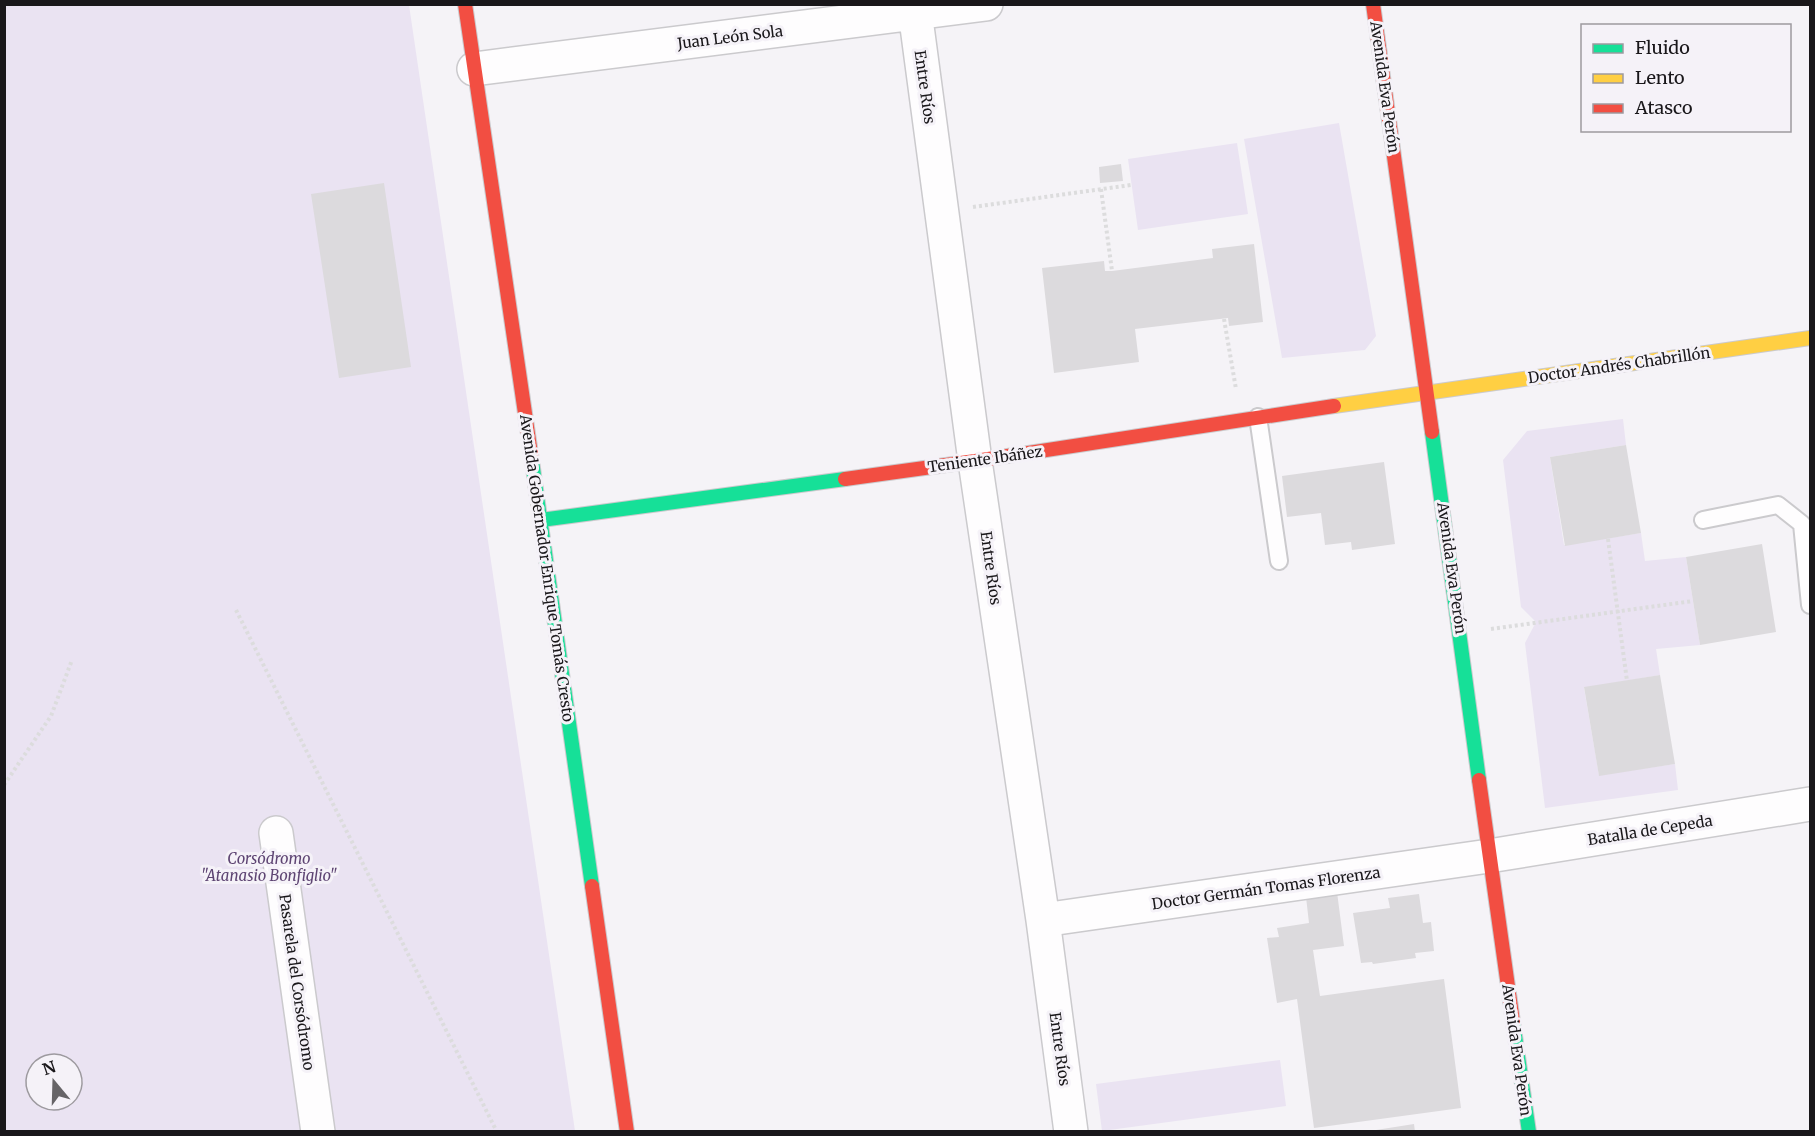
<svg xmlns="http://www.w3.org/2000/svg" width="1815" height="1136" viewBox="0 0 1815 1136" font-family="Merriweather,serif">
<rect width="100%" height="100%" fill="#f5f3f7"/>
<path fill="#eae3f2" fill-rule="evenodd" d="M5,5h404l166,1126 -570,1zM36,1064h36v36h-36z
M1339,123l37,213 -11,14 -83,8 -38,-219z
M1237,143l11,71 -110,16 -10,-71z
M1623,419l3,26 -76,12 14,88 77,-12 4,28 41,-4 14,88 -44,4 4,26 -76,13 15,87 76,-11 3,26 -133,18 -20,-165 11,-21 -15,-15 -18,-147 24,-29z
M1280,1060l6,46 -184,25 -6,-47z"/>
<path fill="#dcdadd" d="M1121,164l2,17 -23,2 -1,-16z
M384,183l27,184 -72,11 -28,-184z
M1254,244l9,78 -34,4 -1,-8 -93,11 4,33 -85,11 -12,-105 62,-7 1,10h7l101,-13 -1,-9z
M1626,445l15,88 -76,13 -15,-89z
M1384,462l11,82 -43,6 -1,-8 -26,3 -4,-32 -34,4 -5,-41z
M1762,544l14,88 -76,13 -14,-88z
M1660,675l15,89 -76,12 -15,-89z
M1337,892l7,54 -31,4 7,46 124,-17 17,129 -147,20 -17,-129 -20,4 -10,-65 12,-1 -2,-9 32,-5 -3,-26z
M1419,894l4,29 8,-1 3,29 -19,2 1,5 -43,6 -1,-2 -11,1 -8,-50 37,-5 -2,-10z
M1414,1124l1,8h-39v-2z"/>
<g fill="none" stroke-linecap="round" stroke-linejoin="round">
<g stroke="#cbcacd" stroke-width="20">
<path id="lane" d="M1258,417l21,144
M1703,520l75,-15 24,19 8,81"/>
</g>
<g stroke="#cbcacd" stroke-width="36">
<path id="street" d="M914,4l61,457 68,459 28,212
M474,69l512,-65
M276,833l42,299
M1043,920l446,-64 321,-52"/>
</g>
<g stroke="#cbcacd" stroke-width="16">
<path id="fast" d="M1432,432l47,348
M532,461l60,425
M541,520l304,-41
M1513,1022l16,110"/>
</g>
<g stroke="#cbcacd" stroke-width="16">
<path id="slow" d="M1334,406l476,-68"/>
</g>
<g stroke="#cbcacd" stroke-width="16">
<path id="jam" d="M465,4l67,457
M1373,4l59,428
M845,479l130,-18 359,-55
M1479,780l34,242
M592,886l35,246"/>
</g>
<path stroke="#dcdcdd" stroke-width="4" stroke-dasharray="3 3" stroke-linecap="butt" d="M1101,189l11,82
M973,207l158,-22
M1224,319l12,70
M1608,539l19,142
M236,610l261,522
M1491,629l202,-28
M4,785l47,-69 21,-56"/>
<use href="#lane" stroke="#fefdfe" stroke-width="16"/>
<use href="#street" stroke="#fefdfe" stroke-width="33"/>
<use href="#fast" stroke="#16e098" stroke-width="14"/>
<use href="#slow" stroke="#ffcf43" stroke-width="14"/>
<use href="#jam" stroke="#f24e42" stroke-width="14"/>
</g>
<g text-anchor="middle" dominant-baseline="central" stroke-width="6" stroke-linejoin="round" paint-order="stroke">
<g font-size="15" fill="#19171a" stroke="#f5f2f8">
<text transform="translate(730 37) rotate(-7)">Juan León Sola</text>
<text transform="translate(925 87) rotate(82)">Entre Ríos</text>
<text transform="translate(1385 87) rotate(82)">Avenida Eva Perón</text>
<text transform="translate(1619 365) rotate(-8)">Doctor Andrés Chabrillón</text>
<text transform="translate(985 459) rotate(-8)">Teniente Ibáñez</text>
<text transform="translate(547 568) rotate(82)">Avenida Gobernador Enrique Tomás Cresto</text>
<text transform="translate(991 568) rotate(82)">Entre Ríos</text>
<text transform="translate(1452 568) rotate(82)">Avenida Eva Perón</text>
<text transform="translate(1650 830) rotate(-9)">Batalla de Cepeda</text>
<text transform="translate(1266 888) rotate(-8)">Doctor Germán Tomas Florenza</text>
<text transform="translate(297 982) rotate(82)">Pasarela del Corsódromo</text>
<text transform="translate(1060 1049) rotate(82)">Entre Ríos</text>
<text transform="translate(1517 1050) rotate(82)">Avenida Eva Perón</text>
</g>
<g font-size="15" font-style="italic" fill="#5e4573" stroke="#f5f2f8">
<text x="269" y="858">Corsódromo<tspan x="269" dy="17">"Atanasio Bonfiglio"</tspan></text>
</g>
</g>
<rect width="1815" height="1136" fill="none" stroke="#19171a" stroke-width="12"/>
<rect x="1581" y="24" width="210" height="108" fill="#f5f2f8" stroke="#9d9a9f" stroke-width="1.5"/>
<rect x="1593" y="44" width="30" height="9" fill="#16e098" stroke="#9d9a9f" stroke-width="1.5"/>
<text x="1635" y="54" font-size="18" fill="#19171a">Fluido</text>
<rect x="1593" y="74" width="30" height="9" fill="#ffcf43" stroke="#9d9a9f" stroke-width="1.5"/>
<text x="1635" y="84" font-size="18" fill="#19171a">Lento</text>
<rect x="1593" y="104" width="30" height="9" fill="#f24e42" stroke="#9d9a9f" stroke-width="1.5"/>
<text x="1635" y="114" font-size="18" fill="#19171a">Atasco</text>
<g transform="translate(54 1082) rotate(341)"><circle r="28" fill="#f5f2f8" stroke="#9d9a9f" stroke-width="1.5"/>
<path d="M0-4.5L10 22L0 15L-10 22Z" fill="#666467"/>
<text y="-9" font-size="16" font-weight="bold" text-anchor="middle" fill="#19171a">N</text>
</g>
</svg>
